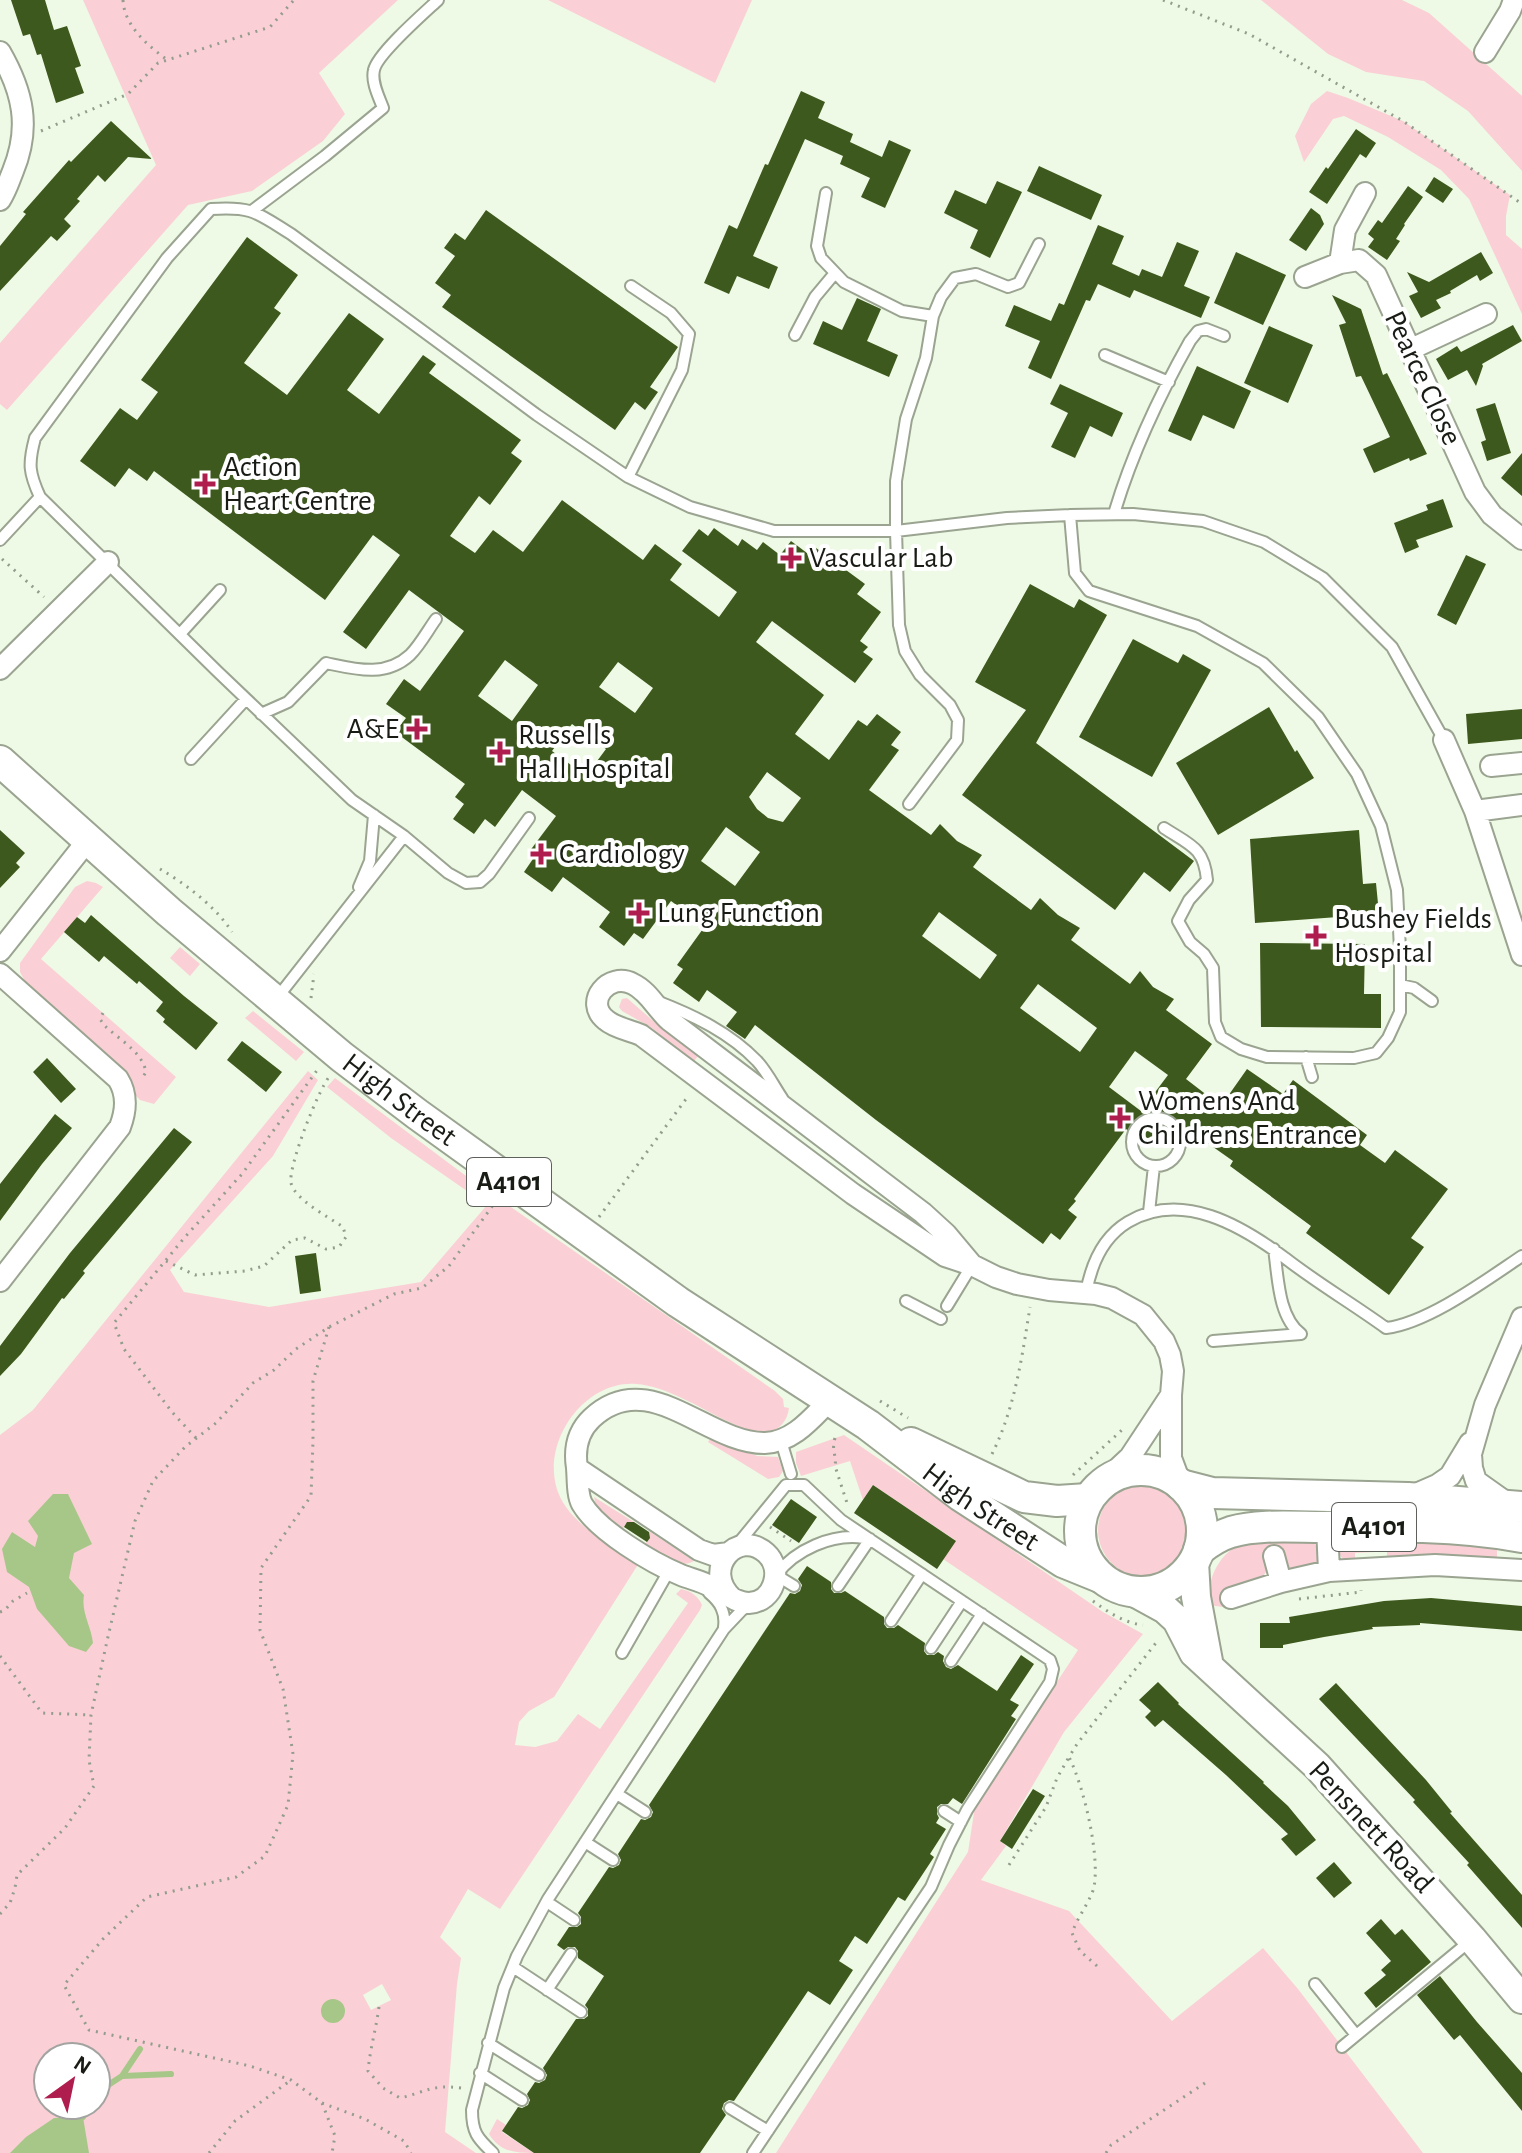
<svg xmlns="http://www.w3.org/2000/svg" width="1522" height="2153" viewBox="0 0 1522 2153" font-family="'Alegreya Sans',sans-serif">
<rect width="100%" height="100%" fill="#eefae5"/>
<path fill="#fad0d6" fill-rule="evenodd" d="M83,0h315l-79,73 26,41 -22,27 -71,50 -64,14 -181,205 -7,-6v-61l156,-178z
M548,0h204l-37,83z
M1261,0h141l27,13 93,83v75l-54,-60 -44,-30 -58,-9 -38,-18z
M1327,91l21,7 55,23 107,74 -4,21v19l16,14v65l-53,-115 -28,-29 -53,-33 -44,-21 -11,3 -29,43 -9,-26 16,-32z
M87,881l9,2 7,4 -62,72 135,118 -22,27 -14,-4 -114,-117 -6,-11v-9l55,-76z
M180,947l20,17 -10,12 -20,-18z
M627,998l32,28 42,26 -9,12 -40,-36 -30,-17 -3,-4 3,-8z
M253,1011l51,41 -8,9 -51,-43z
M308,1071l10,9 -45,76 -103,114 14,22 85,15 152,-25 66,-77 -96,-67 -64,-51 8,-9 127,95 313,218 8,8 1,8 5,1c-2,14 -9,20 -21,26 -6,-1 -13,-1 -19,-3 -7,-2 -15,-7 -22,-10 -27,-13 -61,-35 -91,-37 -59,-4 -105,75 -70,123 18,25 48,40 73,56l-85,134 -25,14 -10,11 -4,23 20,2 22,-6 21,-27 22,15 88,-126 -12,-9 5,-5c10,2 17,7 21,16l-2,5 -200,299 -32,-20 -28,48 21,21 -4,26 -12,148 31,21h-476v-718l33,-25zM382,1984l9,16 -20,10 -8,-15zM48,2057h48v48h-48z
M844,1435l259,177 40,22 -79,98 -64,109 6,5 -25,34 88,31 103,110 91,-73 35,41 125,164h-647l192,-301 7,-46 103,-156 -135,-91 12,-19 -82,-55 -10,15 -13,-39 -49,15 -5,-13v-11z
M710,1439h7l40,17 21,1 5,14 -4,6 -11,2 -60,-37z
M1098 1530a47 47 0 1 1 94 0a47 47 0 1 1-94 0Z
M594,1497l40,25h-7l-5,8 3,5 -28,-26z
M649,1531l45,30c-17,10 -38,-8 -54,-16l6,-2 3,-5z
M1375,1537v15l-20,1v10c-8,-2 -15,-3 -16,-12l6,-9z
M1387,1538l110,5v17h-110z
M1247,1540l66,1c8,12 9,21 -3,31l-42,-3 -10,15 -35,9v14l-15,-2c0,-30 11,-52 39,-65z
M497,2119l9,6 -4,7 32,21c-19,0 -34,-1 -45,-19z"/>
<path fill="#a7c789" d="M53,1494h15l24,50 -18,9 -5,25 15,17c-3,18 7,30 9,48l-7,9 -17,-6 -32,-37 -8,-22 -22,-15 -5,-23 10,-17 23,15 3,-11 -10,-15z
M321 2011a12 12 0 1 1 24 0a12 12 0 1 1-24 0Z
M83,2117l6,36h-79l16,-16 28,-19z"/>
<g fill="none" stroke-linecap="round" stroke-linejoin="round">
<path stroke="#a7c789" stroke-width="6" d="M123,2076l48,-2
M96,2093l26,-17 18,-27
M83,2117l7,-12"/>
</g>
<path fill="#3e591e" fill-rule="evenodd" d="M11,0h34l9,30 13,-4 14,40 -6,2 9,25 -28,10 -15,-49 -4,1 -7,-21 -7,2z
M801,91l24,11 -7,16 35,16 -3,8 32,15 7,-17 22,10 -26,58 -24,-11 9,-19 -30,-14 3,-8 -38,-17 -52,117 25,11 -9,22 -32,-13 -8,18 -25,-11 25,-58 8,4 28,-65 3,1z
M111,121l41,38 -24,-2 -23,25 -7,-7 -21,24 3,2 -16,18 7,7 -14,15 -6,-5 -51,55v-45l26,-32 -3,-2 46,-52 2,2z
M1356,129l20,14 -10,15 -6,-4 -33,50 -18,-12 17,-25 2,2z
M1039,166l63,29 -11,25 -64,-29z
M1434,177l19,12 -10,14 -18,-12z
M997,181l25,11 -32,66 -20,-10 8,-18 -34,-17 11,-23 31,14z
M1408,186l15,11 -19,27 1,1 -9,14 4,2 -13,19 -19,-13 6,-8 -6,-5 10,-14 4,3z
M1311,208l9,7 4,9 -18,27 -17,-11z
M486,210l192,137 -28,40 8,5 -13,18 -10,-8 -20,28 -173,-123 9,-12 -16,-12 20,-27 -11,-8 11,-15 10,7z
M1098,225l26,11 -12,28 27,12 3,-7 20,8 15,-35 22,9 -15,35 26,11 -9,21 -67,-28 -4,8 -32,-14 -8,17 -4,-1 -35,79 -23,-11 12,-27 -35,-15 9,-21 37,16 8,-18 5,2z
M247,237l51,38 -24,33 7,5 -37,50 43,32 62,-82 35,26 -37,51 32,24 44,-59 13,9 -7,9 92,67 -10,13 11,8 -32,44 -11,-9 -29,40 25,17 18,-23 30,22 39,-52 81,60 12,-16 27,20 -12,16 49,37 18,-25 -55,-41 17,-22 9,7 6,-8 24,18 4,-7 15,11 6,-8 17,13 11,-14 16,12 5,-8 53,39 -8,10 24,18 -21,29 8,6 -5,5 10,7 -18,24 -83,-62 -16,21 68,53 -29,39 34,26 29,-40 9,6 10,-12 24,18 -10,13 8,5 -30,40 62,45 9,-11 17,17 25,14 -9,12 58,43 9,-12 18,17 22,13 -9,12 59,44 10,-13 13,16 21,12 -8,11 46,34 -26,35 35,27 26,-37 36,25 10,-14 74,55 -7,10 25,18 10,-13 53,39 -37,49 13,9 -35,48 -83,-62 5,-7 -81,-60 3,-5 -61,-43 -22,29 -24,-18 -52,70 2,2 -8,9 9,7 -17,23 -9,-7 -8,11 -167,-124 -121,-95 -10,14 -19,-13 11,-14 -30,-22 -8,12 -26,-19 10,-14 -6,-4 28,-39 -34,-25 -28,38 -9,-6 -10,13 -25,-19 11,-15 -47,-35 -11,15 -28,-20 11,-16 -6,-4 27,-36 -34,-26 -27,37 -10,-8 -11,15 -21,-15 11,-15 -9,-7 10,-13 -70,-52 11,-14 -20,-14 18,-25 16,12 44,-60 -55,-41 -43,59 -23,-17 57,-77 -27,-20 -48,65 -171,-129 -7,10 -18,-13 -14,19 -35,-26 40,-53 17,12 21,-28 -17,-12zM505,660l33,25 -26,36 -34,-25zM618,662l35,26 -18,25 -36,-26zM572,724l34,25 -20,27 -34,-25zM767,772l34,26 -18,24 -15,-4 -11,-9 -8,-12zM726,827l34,25 -25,34 -34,-25zM939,912l58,43 -17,24 -58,-43zM1038,984l59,44 -17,24 -60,-44zM1135,1051l33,24 -27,36 -32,-24z
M1236,252l50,23 -23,50 -49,-22z
M1481,252l12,21 -13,8 -3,-6 -27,16 1,2 -15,7 5,8 -20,10 -12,-22 9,-4 -11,-20 22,10z
M1332,295l29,14 22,66 4,-2 40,81 -17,7 -1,-3 -35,15 -11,-24 27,-12 -29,-61 -5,1 -17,-52 7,-2z
M857,298l24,11 -14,32 31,14 -9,22 -76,-33 10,-23 19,9z
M1513,325l9,16 -40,23 1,2 -7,20 -9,-16 -19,10 -12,-21 21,-13 4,6z
M1269,326l44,19 -25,58 -44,-20z
M1197,366l54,25 -17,38 -31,-14 -12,26 -23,-10z
M1060,384l63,29 -11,24 -22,-11 -15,32 -24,-11 17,-34 -18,-9z
M1495,403l16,50 -24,8 -6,-19 5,-2 -10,-31z
M1522,453v43l-21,-18z
M1443,499l10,28 -37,13 3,7 -14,6 -11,-30 34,-13 -2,-5z
M1466,555l20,9 -30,61 -19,-10z
M1030,584l44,24 5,-9 28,16 -71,128 158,118 -24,31 -26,-20 -29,38 -153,-115 64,-85 -51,-28z
M1133,639l45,24 5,-9 28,16 -59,107 -73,-40z
M1269,707l26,45 2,-2 17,28 -96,57 -42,-72z
M1522,709v30l-54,5 -2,-30z
M0,830l25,23 -9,10 4,4 -20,21z
M1359,830l4,54 13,-1 3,31 -124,9 -5,-84z
M91,915l93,81 34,27 -22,27 -33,-28 2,-3 -9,-8 7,-9 -24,-21 -2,3 -33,-28 -5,6 -35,-30 13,-15 8,6z
M1260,943l105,1 -1,50h17v34l-120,-1z
M242,1041l40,31 -16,20 -39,-32z
M47,1058l29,31 -15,14 -28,-31z
M55,1114l17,14 -30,36 -42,57v-37z
M174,1128l18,14 -109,129 2,2 -21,26 -2,-1 -41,56 -21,22v-30l70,-93z
M316,1253l5,38 -21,3 -5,-38z
M873,1485l83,56 -19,28 -83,-56z
M791,1499l26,18 -18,26 -27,-18z
M627,1522h7l15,10 1,6 -3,4 -23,-15z
M807,1566l24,16v7l3,4h7l4,-2 39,26v7l3,4h7l4,-3 27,18 -1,8 3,4h7l4,-3 6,4 -1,5 3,6 5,2 7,-4 39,26 24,-36 13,9 -24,36 9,5 -8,11 5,3 -54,85 -9,-6 -5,6h-7l-4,3v7l2,4 -3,5 10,6 -16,25 4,3 -29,44 -7,-4 -31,47 -12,-8 -16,25 14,9 -23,35 -22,-14 -74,110 -5,-1 -5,3 -2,6 4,6 -26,38h-166l-32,-22 16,-24 4,1 6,-3 2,-5 -3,-6 8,-12 4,1 6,-3 2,-5 -4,-7 33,-49h8l4,-3v-7l-3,-4 19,-29 -26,-18v-7l-3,-4h-7l-4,3 -7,-5 12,-18h8l4,-3v-7l-3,-4 31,-46 4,1 6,-3 2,-5 -3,-6 23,-35 4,1 6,-3 2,-5 -4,-7 141,-212 5,1 5,-3 2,-6 -4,-6z
M1431,1598l91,8v25l-102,-8v2l-48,2 1,2 -49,8 -41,8v3h-23v-25h30l-1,-6 95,-16z
M1158,1682l21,21 -1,1 86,78 -1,1 25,23 28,34 -20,16 -15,-17 7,-5 -62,-59 -63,-55 -8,7 -10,-10 6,-6 -12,-11z
M1336,1683l90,97 26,32 -2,1 72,82v33l-55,-63 2,-2 -56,-61 2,-2 -96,-101z
M1033,1789l12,7 -33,53 -12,-8z
M1334,1862l18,21 -18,15 -18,-20z
M1381,1919l14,16 7,-6 29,33 -55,46 -12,-15 22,-18 -5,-5 10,-9 -25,-28z
M1440,1976l37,46 45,51v38l-62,-76 -6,5 -37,-45z"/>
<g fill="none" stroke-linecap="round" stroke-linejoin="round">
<g stroke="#9aa491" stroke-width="14">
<path id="lane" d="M826,193l-9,53 4,12 23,24 58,29 31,5
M253,210l72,-54 58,-48c-4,-11 -12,-26 -9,-38 3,-16 50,-57 64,-70
M795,335l20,-38 20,-24
M1105,355l64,27
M628,477l54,-107 7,-36 -18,-21 -40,-27
M1114,514c18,-61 45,-118 76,-173l8,-10 8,-2 18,7
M1070,515l5,58 14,18 108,35 66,37 55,54 39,57 24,52 16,64 3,59v63l-12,26 -12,15 -22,5 -87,-1 -26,-8 -20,-12 -6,-15 -2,-54 -9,-14 -14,-12 -12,-21 11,-21 18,-20c-3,-33 -17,-35 -43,-52
M0,540l40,-43
M180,634l40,-44
M261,714l27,-12 38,-39c29,6 59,15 84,-8 10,-10 18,-25 26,-36
M191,759l55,-60
M909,804l48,-64 1,-20 -8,-15 -30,-30 -15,-24 -6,-26 -3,-94v-50l10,-62 20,-61 7,-42 8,-19 14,-19 21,-4 32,13 11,-4 20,-39
M529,818l-40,56 -9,8 -14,1 -18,-10 -44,-37 -52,-36 -134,-128 -178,-175c-11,-24 -12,-33 -5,-59l132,-180 44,-49c42,-3 46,4 80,25l246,181 91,62 62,30 84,24h122l111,-13 63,-3 63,-1 70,7 61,21 59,36 69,69 52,93
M359,887l11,-26 4,-46
M1400,985l14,3 18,13
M277,998l127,-162
M659,1002c36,14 71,31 98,59 10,11 17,25 25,37
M1306,1057l6,20
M1132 1142a24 24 0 1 1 48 0a24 24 0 1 1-48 0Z
M1149,1212l5,-46
M1274,1249c4,27 4,68 27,85
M1086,1293c5,-28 17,-56 42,-71 54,-32 114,4 157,36 32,25 68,46 101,70 42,-5 100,-48 136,-72
M906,1301l35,18
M947,1306l25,-41
M1213,1341l88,-7
M781,1441l10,33
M737,1545l49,-60h18l37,35 209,140 3,9 -3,13 -83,128 -18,35 -18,42 -178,266
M794,1586l-18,-11c19,-25 56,-42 88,-37
M838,1586l32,-47
M709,1593c11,9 17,19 15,34
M891,1621l31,-47
M931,1648l31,-47
M622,1653l48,-84
M951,1661l31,-47
M617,1794l28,18
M944,1811l17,11
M585,1842l28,18
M547,1902l27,18
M513,1967l68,45
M1315,1984l41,51
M547,1990l24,-36
M488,2043l51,32
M1342,2047l128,-106
M480,2073l42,27
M730,2108l38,23
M493,2153c-16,-15 -21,-21 -21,-43l32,-122 13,-32 31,-57 176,-270 18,-19 8,-5"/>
</g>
<g stroke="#9aa491" stroke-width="24">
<path id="street" d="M0,52c23,40 31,75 13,119 -4,10 -7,20 -13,29
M1485,52l25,-41 4,-11
M1340,263l5,-33 20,-37
M1305,277l35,-14 19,-3 17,15 99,217 17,23 30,24
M1409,350l77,-36
M0,669l108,-107
M1444,740l31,71 47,144
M1491,766l31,-3
M1475,811l47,-6
M0,951l88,-111
M0,974l118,105c10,16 8,32 2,48l-120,154
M972,1265l-26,-31 -23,-21 -254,-193c-12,-11 -21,-29 -36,-36 -24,-13 -50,18 -27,36 9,8 24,10 35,15l212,159 92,62 27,9 24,12 21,7 32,6 47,4 16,4 31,17 21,26 6,14 3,16 -2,24v63l10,27
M577,1468c-3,-19 0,-36 15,-50 57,-53 115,26 173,25 28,-1 46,-24 65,-43
M1098,1487l32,-30 41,-62
M1414,1495l23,-10 13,-9 20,-33
M1507,1503l-31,-22 -4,-13 -1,-14 14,-49 37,-87
M1327,1527l2,44
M729,1553l-16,2 -14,-5 -122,-82c1,11 0,27 5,36 16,27 70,59 99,71 10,4 20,6 29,11 12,5 25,17 39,17 25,-1 35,-34 17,-50 -28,-25 -65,16 -34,45
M1274,1556l7,26
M1231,1598l50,-16 48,-11 106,-6 87,5"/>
</g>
<g stroke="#9aa491" stroke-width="32">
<path id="secondary" d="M1194,1562l2,35 12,64
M1134,1592l31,17 12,11 17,33 123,113 155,173 50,60"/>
</g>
<g stroke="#9aa491" stroke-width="34">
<g id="primary">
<path id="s1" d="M0,761l169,151 173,145 75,57 261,188 190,123 93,71 102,66 37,15"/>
<path d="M911,1443l113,54 33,4 31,-2"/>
<circle cx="1141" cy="1531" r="61"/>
<path d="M1181,1485l31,8 196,5 114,9"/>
<path d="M1199,1550c10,-8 19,-14 32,-18 29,-8 62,-5 92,-5 66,-1 134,-2 199,10"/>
</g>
</g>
<path stroke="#939c8d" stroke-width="3" stroke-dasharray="2 6" stroke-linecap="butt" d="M123,0c1,25 24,45 43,59
M1163,0l86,34 154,87 119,83
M41,131l87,-37 30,-31 112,-36 24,-27
M2,559l42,38
M160,869c26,15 56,38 72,63
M311,998l3,-24
M103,1013l-3,6 4,6c14,14 38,26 42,47l-5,8
M599,1217l90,-122
M166,1261l29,14 50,-4 19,-5 28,-26 13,-2 21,11 13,-2 7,-10 -3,-10c-14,-10 -48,-27 -52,-44 -3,-17 27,-92 38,-106
M329,1327l-16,54v60l-2,55 -50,72 -1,62 23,59 10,65 -5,51 -23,51 -29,21 -89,20 -44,42 -39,46 25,45 161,36 41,14 31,23 13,33 -3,17
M880,1401l28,17
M196,1438l-24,-26 -48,-63 -10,-26 71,-86 57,-63 76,-105
M835,1438c-4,14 2,17 0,28l12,37
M992,1454c23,-46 30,-97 38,-147
M1073,1475l50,-46
M770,1527l21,14
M1299,1599l62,-7v-2
M1093,1601c15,11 31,22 50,24
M0,1612l5,-2 8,-9 14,-8
M0,1656l42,57 49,2
M1009,1865l37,-58 11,-29 12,-21
M0,1914l10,-11 5,-15 2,-13 48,-47 29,-42 -5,-26 2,-45 16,-74 28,-120 18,-40 32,-34 31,-24 37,-40 21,-13 22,-21 33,-22 65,-33 28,-6 27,-22 47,-65
M1097,1966l-17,-15 -8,-18c5,-15 19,-33 22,-46 6,-32 -10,-100 -25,-130l8,-13 82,-105
M379,2007c-3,22 -9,42 -11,64l15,17 17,10c26,-6 32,-14 61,-10
M322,2103l43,16 39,22 7,12
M209,2153l26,-32 56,-41
M1106,2153l5,-8 94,-62"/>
<use href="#lane" stroke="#fff" stroke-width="10"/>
<use href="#street" stroke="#fff" stroke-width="20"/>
<use href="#secondary" stroke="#fff" stroke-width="28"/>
<use href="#primary" stroke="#fff" stroke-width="30"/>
</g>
<g fill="#ae1d4e" stroke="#fff" stroke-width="3">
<path d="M201 472h8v8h8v8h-8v8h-8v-8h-8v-8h8z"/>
<path d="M787 546h8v8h8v8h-8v8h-8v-8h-8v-8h8z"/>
<path d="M413 717h8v8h8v8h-8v8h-8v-8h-8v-8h8z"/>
<path d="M496 740h8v8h8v8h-8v8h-8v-8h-8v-8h8z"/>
<path d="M537 842h8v8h8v8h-8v8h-8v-8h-8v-8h8z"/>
<path d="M635 901h8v8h8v8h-8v8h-8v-8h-8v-8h8z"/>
<path d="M1312 924h8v8h8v8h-8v8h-8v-8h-8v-8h8z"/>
<path d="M1116 1106h8v8h8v8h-8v8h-8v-8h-8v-8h8z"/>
</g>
<g text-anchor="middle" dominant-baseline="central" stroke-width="8" stroke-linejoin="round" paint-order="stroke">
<g fill="#fff" stroke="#5d605b" stroke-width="2">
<rect x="467" y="1158" width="84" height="48" rx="6"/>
<rect x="1332" y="1503" width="84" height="48" rx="6"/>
</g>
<g font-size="28" font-weight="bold" fill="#181c15">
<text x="509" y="1182">A4101</text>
<text x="1374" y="1527">A4101</text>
</g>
<g font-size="30" fill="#181c15" stroke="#fff">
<text transform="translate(1423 378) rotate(65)">Pearce Close</text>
<text stroke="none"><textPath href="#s1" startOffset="524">High Street</textPath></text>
<text stroke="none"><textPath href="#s1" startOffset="1234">High Street</textPath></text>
<text transform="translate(1371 1827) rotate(47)">Pensnett Road</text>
</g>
<g font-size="30" fill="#181c15" stroke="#fff" text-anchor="start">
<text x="223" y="467">Action<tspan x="223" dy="34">Heart Centre</tspan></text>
<text x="809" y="558">Vascular Lab</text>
<text x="399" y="729" text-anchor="end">A&amp;E</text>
<text x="518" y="735">Russells<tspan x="518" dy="34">Hall Hospital</tspan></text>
<text x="559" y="854">Cardiology</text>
<text x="657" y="913">Lung Function</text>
<text x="1334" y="919">Bushey Fields<tspan x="1334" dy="34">Hospital</tspan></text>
<text x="1138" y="1101">Womens And<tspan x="1138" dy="34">Childrens Entrance</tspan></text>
</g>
</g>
<g transform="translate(72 2081) rotate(33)"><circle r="38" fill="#ffffff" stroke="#a3a4a1" stroke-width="2"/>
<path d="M0-6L14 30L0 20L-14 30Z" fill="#ae1d4e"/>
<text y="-12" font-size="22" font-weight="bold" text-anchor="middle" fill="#181c15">N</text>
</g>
</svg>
